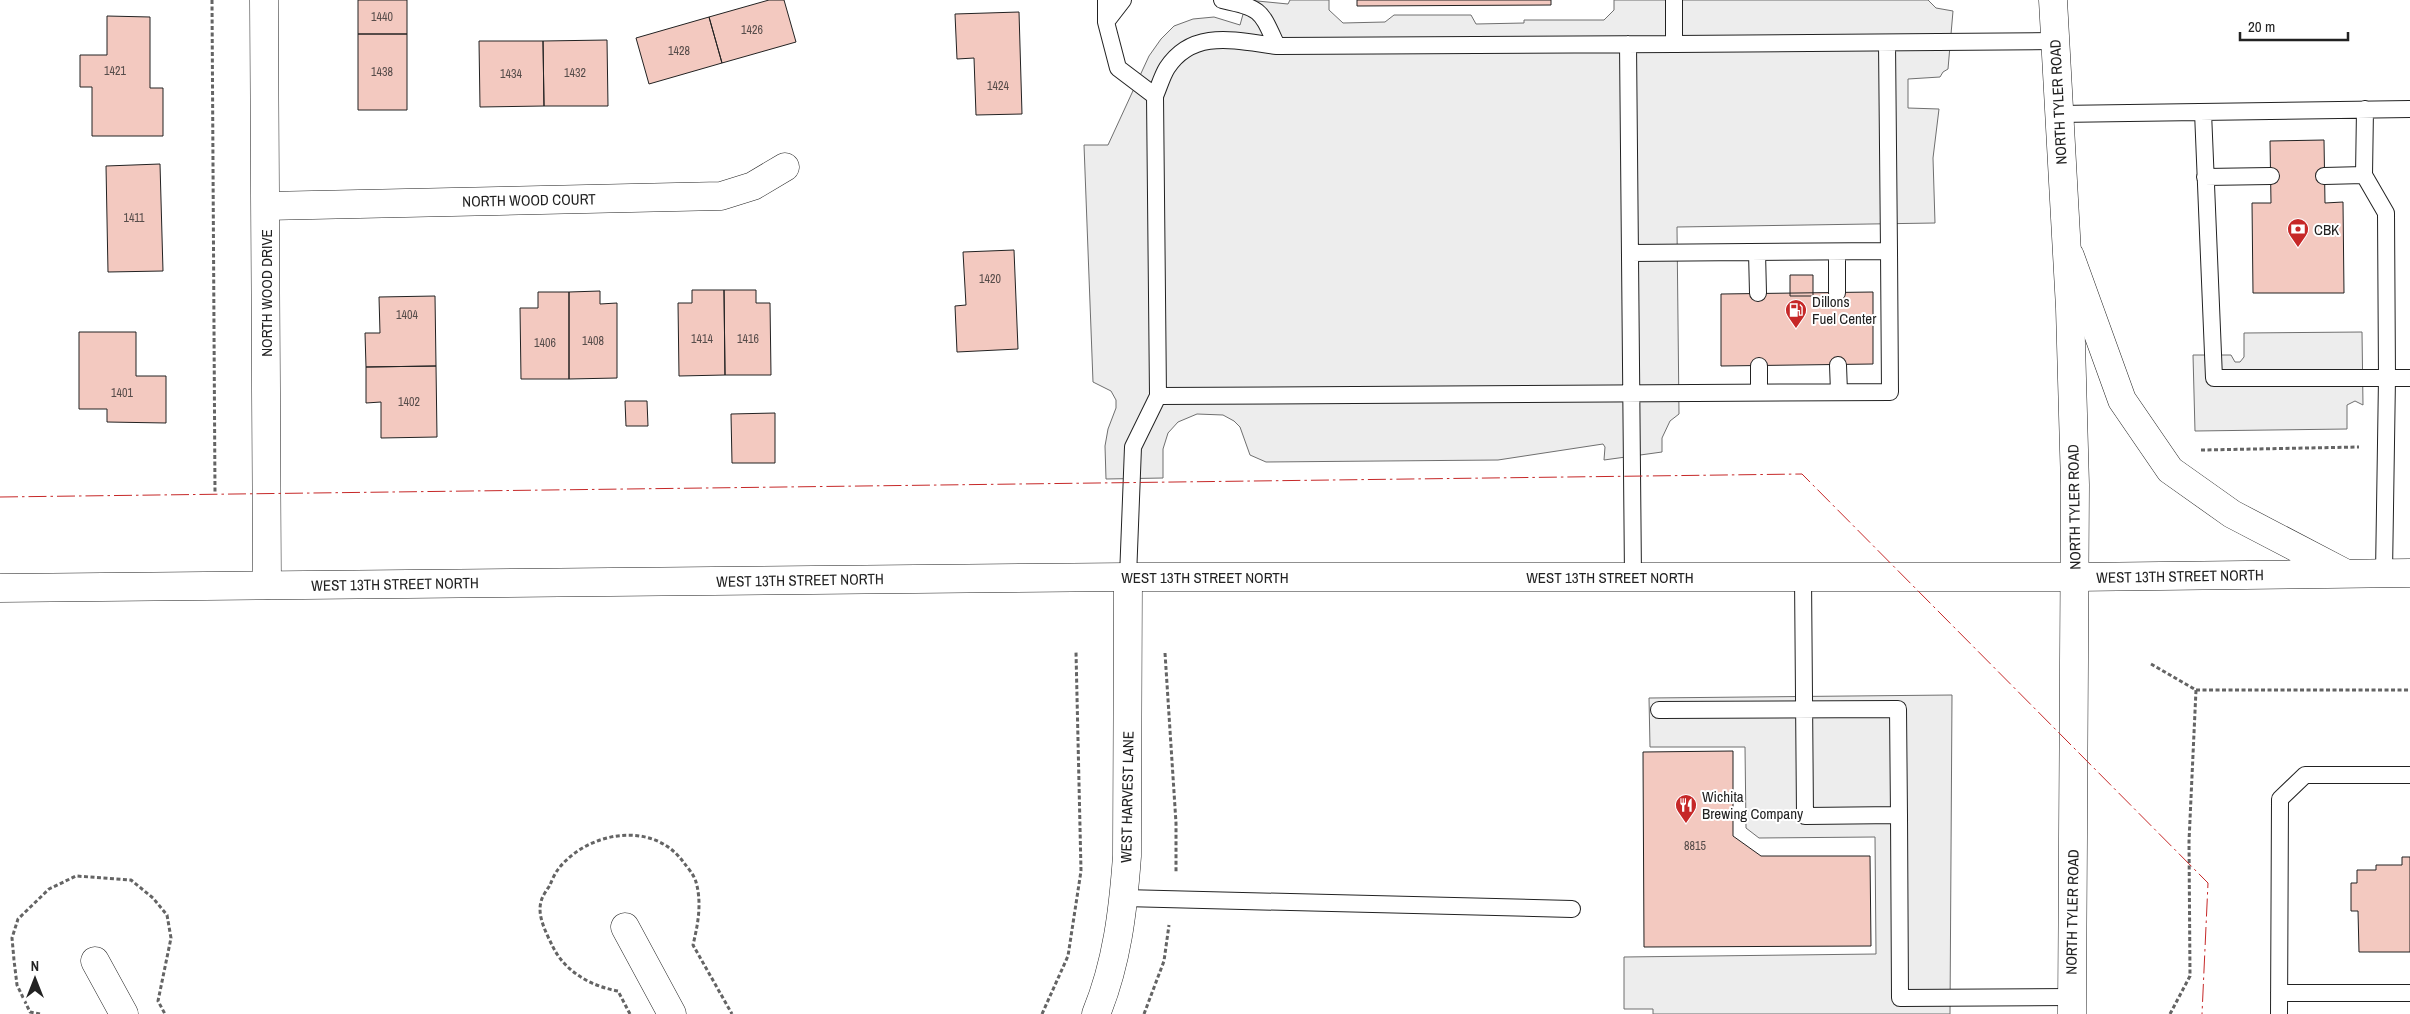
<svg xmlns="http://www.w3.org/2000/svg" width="2410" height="1014" viewBox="0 0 2410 1014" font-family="'Archivo Narrow',sans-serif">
<rect width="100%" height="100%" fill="#fff"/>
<path fill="#ededed" stroke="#6f6f6f" d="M1247,0l41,4 2,-4h39v10l14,13 42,-1 9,-7h77l5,9 48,-1v-3h80l10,-10v-10h314l8,8 17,3 -5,58 -5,3 -3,5 -32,2v29l31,1 -6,49 2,65 -258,4 2,187 -9,7 -8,17v14l-58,8 1,-13 -2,-3 -105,16 -232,2 -16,-7 -10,-28 -6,-6 -11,-6 -26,-1 -19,8 -10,11 -5,16v29l-57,1 -1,-33 3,-17 8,-21v-8l-5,-9 -18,-9 -9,-237h24l41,-89 12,-17 13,-13 19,-7 21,-2 26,8z
M2362,332l1,73 -8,-4 -8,4v24l-152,2 -2,-76h38l4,7h5l4,-5v-24z
M1952,695l-2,319h-297v-5h-29v-52l252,-3 -1,-117 -116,1 -13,-10 -1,-81h-95l-1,-49z"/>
<path fill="#f3c9c0" stroke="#222" d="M358,0h49v34h-49z
M769,0h15l12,42 -74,21 -13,-46z
M1357,0h194v5l-194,1z
M1019,12l3,102 -46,1 -2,-57 -17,1 -2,-45z
M107,16l43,1v71h13v48h-71v-49h-12v-32h27z
M709,17l13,46 -73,21 -13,-46z
M358,34h49v76h-49z
M607,40l1,66h-64l-1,-65z
M479,41h64l1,65 -64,1z
M2324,140l1,63 18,-1 1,91h-91l-1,-90h19l-1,-62z
M160,164l3,107 -55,1 -2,-106z
M1014,250l4,99 -61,3 -2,-46 11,-1 -3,-53z
M1790,275h23v21h-23z
M692,290h32l1,85 -46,1 -1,-73h14z
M724,290h32v13h14l1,72h-46z
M600,291v13l17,-1v75l-48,1v-87z
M538,292h31v87h-48l-1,-71h18z
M1873,292v72l-152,2v-72z
M435,296l1,70 -70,1 -1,-34h15l-1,-36z
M79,332h57v44h30v47l-59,-1v-13h-28z
M436,366l1,71 -56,1v-36l-15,1v-36z
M625,401h22l1,25h-22z
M775,413v50h-43l-1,-49z
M1733,751v85l28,20h109l1,90 -227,1 -1,-195z
M2402,857h8v95h-51l-1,-41h-7v-28h6v-13h19v-5h26z"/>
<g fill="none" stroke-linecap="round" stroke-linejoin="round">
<g stroke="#222" stroke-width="18">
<path id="service" d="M1106,0v22l12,46 37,28
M1222,0c40,9 38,9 55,46
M1674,0v44l380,-3
M1106,22l17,-22
M1628,44l5,533
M2365,109l-1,66 22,38 1,165 -3,195
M2203,112l11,266h196
M2058,114l352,-5
M2324,176l40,-1
M2205,177l66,-1
M1757,252l1,41
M1837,252v41
M1630,253l259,-2 -2,-208
M1838,365l1,27
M1759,366v26
M1158,396l732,-4 -1,-141
M1128,577l5,-130 25,-51 -3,-300c4,-9 7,-20 12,-28 26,-40 70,-27 110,-22l397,-2
M1803,577l2,239 94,-1 1,183 171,-1
M1659,710l239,-1 1,106
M1124,898l448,11
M2279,993h131
M2279,1014l1,-215 25,-24h105"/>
</g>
<g stroke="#222" stroke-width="29">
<path id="minor" d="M264,0l3,585
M266,206l455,-10 32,-10 32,-19
M625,927l47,87
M95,961l29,53
M1096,1014c21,-51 27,-103 31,-158l1,-279"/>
</g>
<g stroke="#222" stroke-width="29">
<path id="tertiary" d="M2070,256l52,144 48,70 62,44 111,58
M0,588l1128,-11h947l335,-4"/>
</g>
<g stroke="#222" stroke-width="29">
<path id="secondary" d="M2053,0l17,308 5,177 -3,529"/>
</g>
<path stroke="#646464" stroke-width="3" stroke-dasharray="4 2.5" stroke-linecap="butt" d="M212,0l3,493
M2201,450l158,-3
M1165,653l11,170v49
M2151,664l45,26h214
M40,1014l-10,-2 -13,-27 -3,-25 -2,-22 6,-19 31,-30 27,-13 55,4 22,18 14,17 4,23 -13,63 7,13
M630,1014l-12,-23c-28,-5 -54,-20 -66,-46 -6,-12 -15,-30 -11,-43 1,-6 6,-12 9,-17 2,-5 5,-12 9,-17 30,-37 95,-48 125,-5 4,5 10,12 12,19 6,21 2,42 -3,63l39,69
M1042,1014l26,-58 13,-85 -5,-219
M1144,1014l20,-53 5,-36
M2170,1014l20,-38 -1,-135 7,-151"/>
<use href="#service" stroke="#fff" stroke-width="16"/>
<use href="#minor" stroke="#fff" stroke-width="28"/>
<use href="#tertiary" stroke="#fff" stroke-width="28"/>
<use href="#secondary" stroke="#fff" stroke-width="28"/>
<path stroke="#c62828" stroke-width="1" stroke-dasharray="18 4 2.5 4" stroke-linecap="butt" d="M0,497l1802,-23 406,409 -6,131"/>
</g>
<defs>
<g id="bank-pin" transform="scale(1.125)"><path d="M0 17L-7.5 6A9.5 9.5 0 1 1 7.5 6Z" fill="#c62828" stroke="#fff"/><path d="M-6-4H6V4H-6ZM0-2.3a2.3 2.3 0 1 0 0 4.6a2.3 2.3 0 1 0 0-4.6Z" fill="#fff"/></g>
<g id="fuel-pin" transform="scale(1.125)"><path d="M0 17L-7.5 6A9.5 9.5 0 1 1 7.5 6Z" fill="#c62828" stroke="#fff"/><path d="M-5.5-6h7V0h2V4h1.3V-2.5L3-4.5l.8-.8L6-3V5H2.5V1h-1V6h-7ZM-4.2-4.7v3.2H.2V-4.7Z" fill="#fff"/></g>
<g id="restaurant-pin" transform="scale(1.125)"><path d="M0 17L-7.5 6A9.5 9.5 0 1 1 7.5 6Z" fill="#c62828" stroke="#fff"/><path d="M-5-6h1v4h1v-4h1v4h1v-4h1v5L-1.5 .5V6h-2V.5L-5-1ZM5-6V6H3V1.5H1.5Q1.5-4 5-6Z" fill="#fff"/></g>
</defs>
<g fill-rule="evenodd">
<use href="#bank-pin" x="2298" y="229"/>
<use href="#fuel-pin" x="1796" y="310"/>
<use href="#restaurant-pin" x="1686" y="805"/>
</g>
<g text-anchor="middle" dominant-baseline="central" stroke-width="4" stroke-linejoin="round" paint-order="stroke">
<g font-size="12" fill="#564c4a">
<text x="382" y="17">1440</text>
<text x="752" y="30">1426</text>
<text x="679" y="51">1428</text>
<text x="115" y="71">1421</text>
<text x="382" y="72">1438</text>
<text x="575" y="73">1432</text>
<text x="511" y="74">1434</text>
<text x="998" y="86">1424</text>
<text x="134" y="218">1411</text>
<text x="990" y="279">1420</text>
<text x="407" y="315">1404</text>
<text x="702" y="339">1414</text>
<text x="748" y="339">1416</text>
<text x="593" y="341">1408</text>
<text x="545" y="343">1406</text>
<text x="122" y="393">1401</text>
<text x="409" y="402">1402</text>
<text x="1695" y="846">8815</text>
</g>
<g font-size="15" fill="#222" stroke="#fff">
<text transform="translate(2058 102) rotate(-93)">NORTH TYLER ROAD</text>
<text transform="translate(529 200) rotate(-1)">NORTH WOOD COURT</text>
<text transform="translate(266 293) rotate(-90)">NORTH WOOD DRIVE</text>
<text transform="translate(2074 507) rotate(-91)">NORTH TYLER ROAD</text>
<text transform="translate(2180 576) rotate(-1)">WEST 13TH STREET NORTH</text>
<text x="1205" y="577">WEST 13TH STREET NORTH</text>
<text x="1610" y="577">WEST 13TH STREET NORTH</text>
<text transform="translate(800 580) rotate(-1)">WEST 13TH STREET NORTH</text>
<text transform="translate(395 584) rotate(-1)">WEST 13TH STREET NORTH</text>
<text transform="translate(1127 797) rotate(-89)">WEST HARVEST LANE</text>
<text transform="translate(2072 912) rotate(-89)">NORTH TYLER ROAD</text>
</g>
<g font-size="15" fill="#222" stroke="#fff" text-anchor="start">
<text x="2314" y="229">CBK</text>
<text x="1812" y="301">Dillons<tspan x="1812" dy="17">Fuel Center</tspan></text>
<text x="1702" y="796">Wichita<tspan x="1702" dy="17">Brewing Company</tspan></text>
</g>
</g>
<g transform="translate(35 979)" stroke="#ffffff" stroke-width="4" paint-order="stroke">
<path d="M0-4L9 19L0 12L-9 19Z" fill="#222222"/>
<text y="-8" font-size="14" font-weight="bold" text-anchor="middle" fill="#222222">N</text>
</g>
<path d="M2240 32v8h108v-8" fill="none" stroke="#222222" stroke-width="2.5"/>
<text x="2248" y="32" font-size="15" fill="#222222" stroke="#ffffff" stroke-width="4" paint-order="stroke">20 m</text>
</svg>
